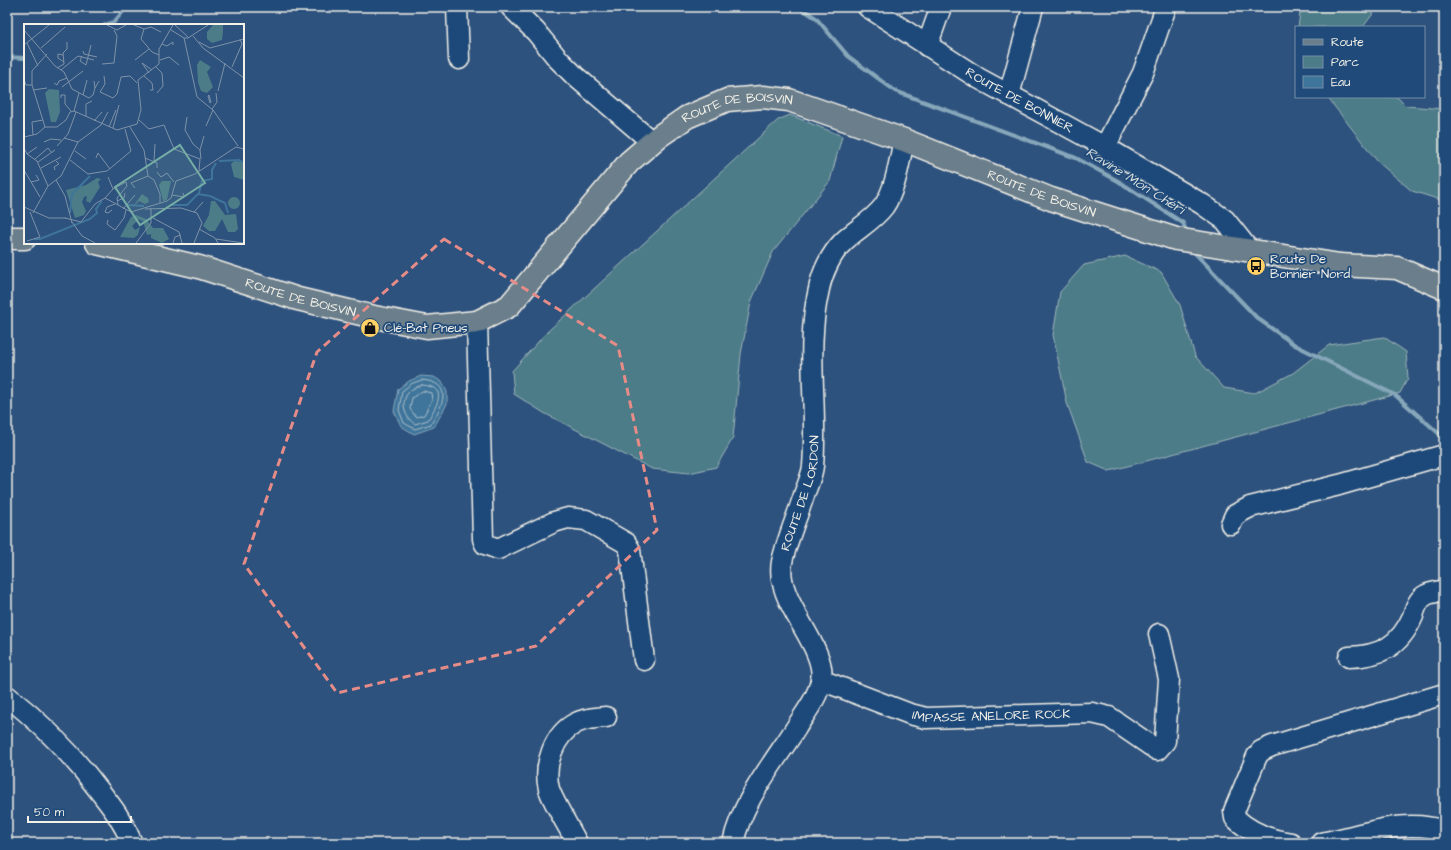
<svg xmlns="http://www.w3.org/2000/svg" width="1451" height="850" viewBox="0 0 1451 850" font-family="'Architects Daughter',sans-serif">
<rect width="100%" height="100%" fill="#2e527e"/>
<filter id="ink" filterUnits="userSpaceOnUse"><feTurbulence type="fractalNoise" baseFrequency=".025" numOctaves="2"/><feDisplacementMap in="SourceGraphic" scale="8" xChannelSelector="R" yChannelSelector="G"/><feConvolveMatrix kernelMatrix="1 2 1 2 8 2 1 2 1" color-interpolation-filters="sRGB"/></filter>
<g filter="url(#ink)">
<path fill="#4b7c88" stroke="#a0b6b8" d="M1301,7h77l-15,20h-65z
M1327,97h70l9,9 38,3v92l-32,-10 -34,-29z
M790,115l52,21 -12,45 -57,71 -22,50 -10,52 -8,84 -17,29 -27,6 -37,-4 -108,-56 -30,-19 -2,-23 35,-39 231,-212z
M1125,256l36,16 19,33 15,51 29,32 31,5 38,-20 36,-28 55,-8 22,15 2,26 -8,15 -291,78 -21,-9 -21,-59 -14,-68 7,-43 24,-27z"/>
<path fill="#3f759b" stroke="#87a7ba" d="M421,376l13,1 8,5 5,10v12l-13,23 -20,7 -13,-8 -7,-15 4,-22 11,-8z"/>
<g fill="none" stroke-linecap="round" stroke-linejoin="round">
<path stroke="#acbfc9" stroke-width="1" d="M422,380c32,3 21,25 9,44l-16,5 -11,-6 -5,-13 3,-19 9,-7z
M422,385c27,2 15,20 6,35l-13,4c-10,-6 -15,-21 -7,-31 3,-4 9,-6 14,-8z
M423,391l8,2 1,7 -8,15 -8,2 -6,-8 2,-11z"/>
<path stroke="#87a7ba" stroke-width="4" d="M799,7l17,11 32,38 47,35 181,67 42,23 65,42 4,10
M105,25l9,-3 13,-15
M7,57l18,1
M1193,249l2,4 62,65 38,27 100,50 49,43"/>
<g stroke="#f4f1e8" stroke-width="23">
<g id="minor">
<path d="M457,7l2,52"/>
<path d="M511,7l25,25 22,27 17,17 77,66"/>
<path id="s1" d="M868,7l110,71 127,69 97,57 23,16 23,29"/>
<path d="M927,46l14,-39"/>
<path d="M1009,95l24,-88"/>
<path d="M1105,147l38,-74 23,-66"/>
<path d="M477,322l6,217 2,5 13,5 56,-27 14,-4 18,2 40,23 4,7 14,110"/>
<path d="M1231,524l4,-9 15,-8 89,-22 105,-30"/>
<path d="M1349,657c32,-1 51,-11 64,-41 2,-8 5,-17 13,-21 5,-3 13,-3 18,-5"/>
<path id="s2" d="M821,680l89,34 16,4 166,-5 17,4 48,33 8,-9 4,-62 -10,-45"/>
<path d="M7,696c36,28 64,57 91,93 15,19 25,32 34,54"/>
<path d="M577,843c-7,-14 -24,-41 -28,-54 -6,-24 5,-55 27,-66 9,-5 21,-5 30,-6"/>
<path id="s3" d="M733,843c9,-42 40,-79 63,-115 9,-15 21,-29 25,-47 7,-35 -47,-79 -39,-119 5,-23 16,-47 23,-70 3,-8 7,-17 8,-26 5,-58 -8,-119 6,-177 3,-16 12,-35 24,-47 13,-13 30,-21 41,-36 12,-18 15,-44 20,-66"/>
<path d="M1291,843c-22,-3 -40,-10 -56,-25l-1,-7 23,-55 4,-5 11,-5 172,-52"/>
<path d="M1321,843c40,-7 82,-26 123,-12"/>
</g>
</g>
<g stroke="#f4f1e8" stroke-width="25">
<g id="major">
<path d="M7,238h18"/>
<path id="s4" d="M97,243l102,24 99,32 76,18 53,10 50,-5 32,-16 120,-144 29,-25 29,-20 40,-17 36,-3 26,3 115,40 147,59 125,40 164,26 57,3 47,20"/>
</g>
</g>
<use href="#minor" stroke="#1f4a7a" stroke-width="20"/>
<use href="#major" stroke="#6b7e8b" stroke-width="22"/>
</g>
</g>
<path fill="none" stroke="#e58c88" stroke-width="3" stroke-dasharray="8 5" stroke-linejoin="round" d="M444,239l174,107 39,184 -121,116 -199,47 -93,-129 73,-212z"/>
<defs>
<g id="bus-disc" transform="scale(1)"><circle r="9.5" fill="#ffd166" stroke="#1f4a7a"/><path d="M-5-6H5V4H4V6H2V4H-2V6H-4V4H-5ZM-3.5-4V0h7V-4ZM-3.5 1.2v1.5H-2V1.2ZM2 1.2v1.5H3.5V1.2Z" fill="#111"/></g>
<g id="shop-disc" transform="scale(1)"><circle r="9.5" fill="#ffd166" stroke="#1f4a7a"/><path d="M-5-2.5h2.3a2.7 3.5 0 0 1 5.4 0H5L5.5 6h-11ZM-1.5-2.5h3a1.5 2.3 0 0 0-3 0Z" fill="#111"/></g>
</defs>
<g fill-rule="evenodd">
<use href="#bus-disc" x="1256" y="266"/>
<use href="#shop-disc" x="370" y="328"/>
</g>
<g text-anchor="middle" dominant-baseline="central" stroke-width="3.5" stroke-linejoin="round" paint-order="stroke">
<g font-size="13" fill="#f4f1e8" stroke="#1f4a7a">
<text stroke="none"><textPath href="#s1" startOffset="178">ROUTE DE BONNIER</textPath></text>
<text stroke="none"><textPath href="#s4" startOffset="740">ROUTE DE BOISVIN</textPath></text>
<text stroke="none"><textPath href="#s4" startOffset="1063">ROUTE DE BOISVIN</textPath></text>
<text stroke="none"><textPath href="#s4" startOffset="211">ROUTE DE BOISVIN</textPath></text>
<text stroke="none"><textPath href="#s3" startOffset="385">ROUTE DE LORDON</textPath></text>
<text stroke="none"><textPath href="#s2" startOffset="177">IMPASSE ANELORE ROCK</textPath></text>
</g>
<g font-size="13" fill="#f4f1e8" stroke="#1f4a7a" text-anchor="start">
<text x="1270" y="259">Route De<tspan x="1270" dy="15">Bonnier Nord</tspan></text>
<text x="384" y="328">Clé-Bat Pneus</text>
</g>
<g font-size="14" font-style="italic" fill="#d9dedc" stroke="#1f4a7a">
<text transform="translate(1135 181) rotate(32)">Ravine Mon Chéri</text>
</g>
</g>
<g transform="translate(24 24)">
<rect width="220" height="220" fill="#2e527e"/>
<path d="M189,1h10v6l-1,9 -10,3 -5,-4v-7zM176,36l11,7 -4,5 6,15 -6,6 -6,-2 -3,-9 -1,-17zM25,65l10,1 1,22 -4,10h-5l-6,-29zM210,137l10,1v18l-10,-3 -3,-13zM73,154l4,1 -3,3 2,5 -10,16 -4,-2 1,-5 -3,1 -2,5 4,9 -2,4 -9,3 -9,-28 20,-5zM138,157h9l-4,19 -4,1 -4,-16zM118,170l6,4 1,4 -4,2 -6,-3 -7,7zM204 179a6 6 0 1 1 12 0a6 6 0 1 1-12 0ZM187,177h4l10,14 11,-1 2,15 -3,3h-7l-6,-13 -7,12h-6l-6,-5 6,-11zM112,191l10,4 7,9h10l6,11 -7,4 -11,-5v-4l-4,1 -4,-14 -4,-2 -7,7 3,4 5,-3 -2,8 -4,3 -14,-1 11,-20z" fill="#4b7c88"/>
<path fill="none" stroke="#3f759b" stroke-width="2" d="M195,137l20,-1 5,3M174,170l12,2 15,7 3,10M103,181l17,1M148,181h15l12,-12 3,-12 10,-2v-9l4,-7M46,189l2,-19 18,-18M10,215h6l50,-20 7,-6 -1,-4 6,-8"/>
<path fill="none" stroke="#7d92a8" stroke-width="1" d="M83,1l10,5 9,-5M110,1l10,4 -3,10 11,13 7,3M151,1l14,13M120,5l7,-2 10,5M0,6l31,36 9,6 8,17 17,9 4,-3 2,-7M147,6l13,8h4l20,-13M169,12l10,12 41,30M160,14l13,59 16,13 25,36M175,18l11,6 34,-9M3,19l11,23M138,20l5,2 6,-4v3M0,21l25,-20M17,24l24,-21M59,27l1,3 13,3M39,31l-5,-1v4l6,4M58,32l-2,5 6,4 5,-20M111,36l14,-11M136,36l9,-3 10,8M78,40l12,-1 3,-27 -3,-6M132,43l6,6 1,13 -6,7M208,43l10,-23 -2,-5M33,44l7,-4 -1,-11 4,-4v-7M37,46l17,-14 16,4M125,49l-7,-10 10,7M80,52l1,8 -5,8 13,6 4,-4 4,-17 9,-1 7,7M120,52l8,7 1,7h-3M0,55l2,6h6M70,57l1,7 4,-7M30,59l3,2 2,-4 8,-3M8,61l13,42M8,61v-14l15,-17M38,63l21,-16M9,66l14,-2M194,67l7,-28M59,71l4,-15M185,71l2,7 -1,1 -2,-7zM37,74v-3h4v9l6,7M188,85l5,-7 -1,-9M50,87l43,19 20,-6 4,-14 -3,-30 21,-16v-15l14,-24M50,87l5,-18M62,92v-12l6,-3M163,93l-2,13 8,14 7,6M115,96l10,9 15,-4 10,24 26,10 -1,12M70,97l8,-9M182,102l7,-16M85,103l7,-17M106,103l14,23 4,26 6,4 6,14v9M89,104l6,-23M9,111l-1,-13 11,-2M0,113l13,-3 8,-7h12l9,-7 4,-8 4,-1M40,114l14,4M20,118l7,-3 10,1M33,122l11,-12 8,-22M0,124l3,6 10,7 11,25 -15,27M51,127l11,8M3,130l10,-7M72,134l2,-5 12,16M121,134l12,5v5M11,135l13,-11 4,5M177,135l-1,-9 4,-14M46,136l18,14 19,-3 24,-20 -6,-22M130,137l1,-17M14,138l17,-12M17,144l20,-11M0,146l16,27M31,146l-1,-3 5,-3 -3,-3M133,148l4,5 6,-4 7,9M32,156l9,16 7,27M7,158l8,-2 -3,-5M24,162l13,-10 17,-34 23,-17 7,-13M111,164l-4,-5 17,-7M89,165l13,-7 1,4 -10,12 1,7M148,171l12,2 -1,-4M81,174l8,-9 -5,-12M93,177l7,-3 1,-5M0,183l25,11h17M99,185l12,-14M121,185l36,-1 16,5 5,10 -8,20M88,186l-4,3 -3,-1 2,-5 8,-3M170,188l9,-10M41,194l16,4 14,-18 10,-6 26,14 36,-11 4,-3 5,-17 19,-7 41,-27 8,2M129,194l26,14 3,11M84,196l-1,4 8,6 9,-12 2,-8M48,198l10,14 13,7M175,205l16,9 3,5M192,215l27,4M3,217l13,-4 -10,-25M112,219l15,-20v-15M149,219l2,-6 6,-2"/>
<path fill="#76ada5" fill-opacity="0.15" stroke="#76ada5" stroke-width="2" d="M156,121l25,38 -65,42 -25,-38z"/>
<rect width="220" height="220" fill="none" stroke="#f4f1e8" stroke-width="2"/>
</g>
<rect width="1451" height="850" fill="none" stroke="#1f4a7a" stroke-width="24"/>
<rect x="12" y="12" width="1427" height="826" fill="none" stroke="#f4f1e8" stroke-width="1.5" filter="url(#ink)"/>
<rect x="1295" y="26" width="130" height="72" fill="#1f4a7a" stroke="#748da6"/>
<rect x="1303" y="39" width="20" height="6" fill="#6b7e8b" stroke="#748da6"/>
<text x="1331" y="46" font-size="12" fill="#f4f1e8">Route</text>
<rect x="1303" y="56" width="20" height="12" fill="#4b7c88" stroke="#748da6"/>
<text x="1331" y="66" font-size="12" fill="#f4f1e8">Parc</text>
<rect x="1303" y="76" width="20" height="12" fill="#3f759b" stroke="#748da6"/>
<text x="1331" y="86" font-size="12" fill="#f4f1e8">Eau</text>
<path d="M28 816v6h103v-6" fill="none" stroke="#f4f1e8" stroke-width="2"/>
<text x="34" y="816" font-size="12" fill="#f4f1e8" stroke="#1f4a7a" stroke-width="3" paint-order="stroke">50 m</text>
</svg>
